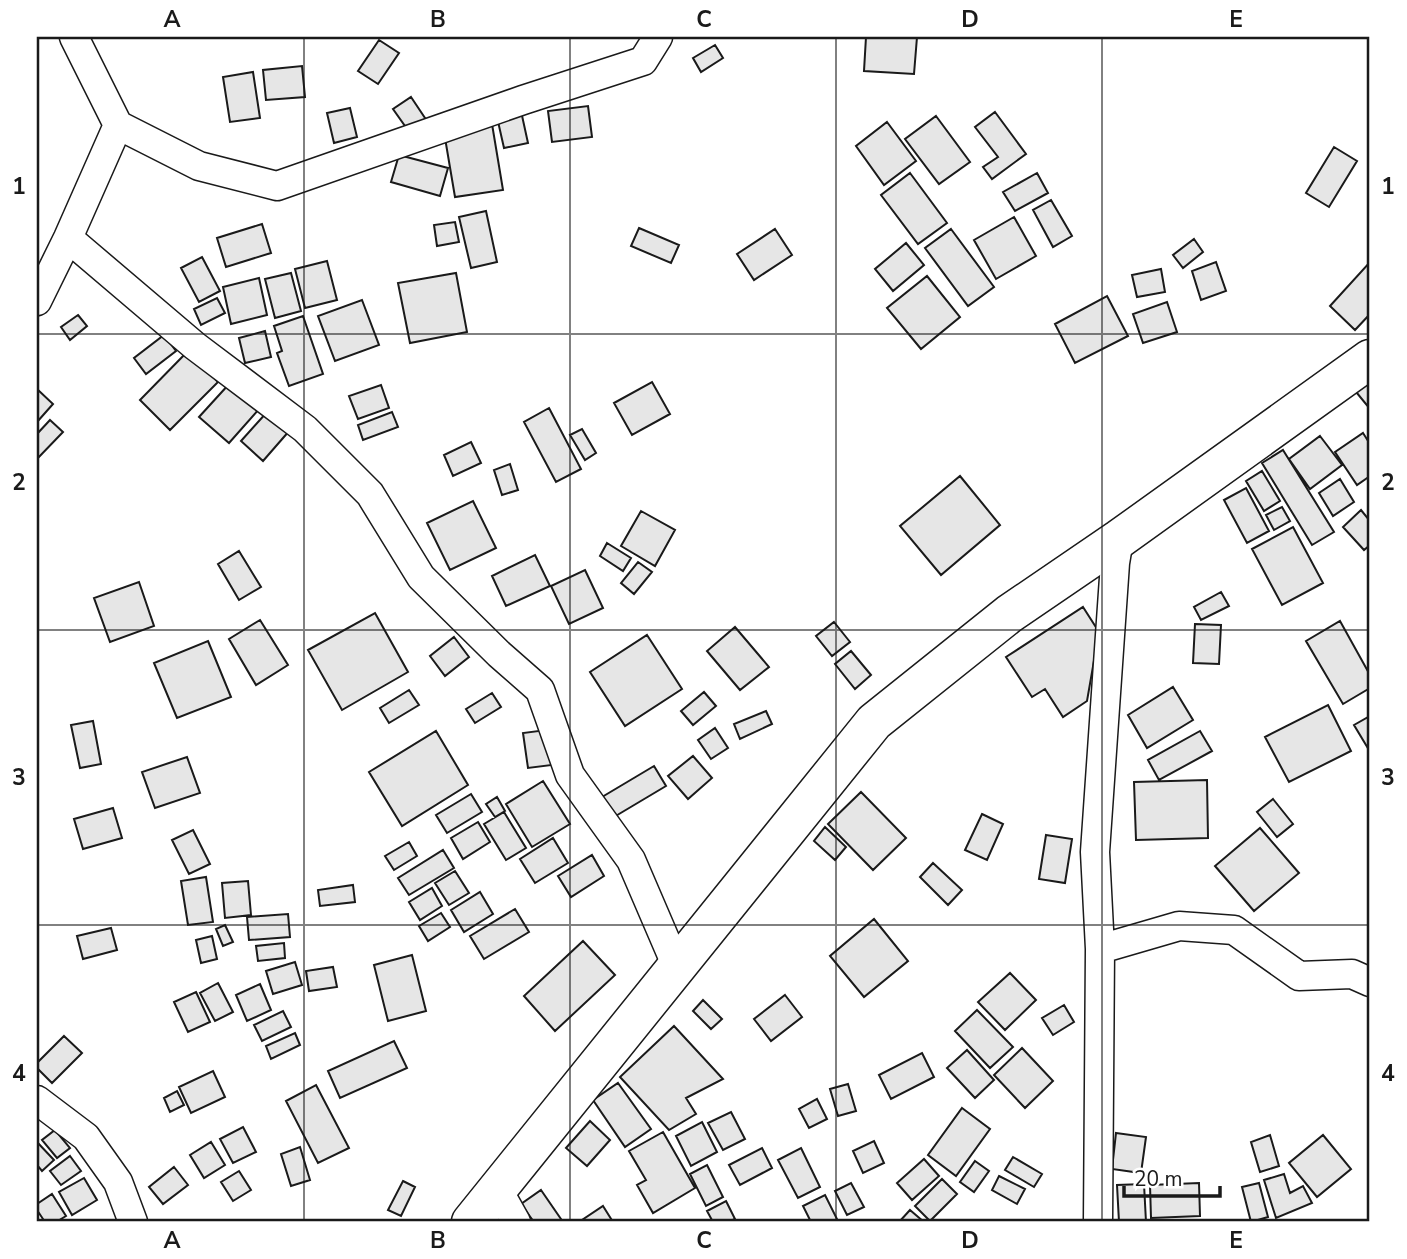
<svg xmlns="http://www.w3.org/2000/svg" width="1407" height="1259" viewBox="0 0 1407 1259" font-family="'Nunito Sans',sans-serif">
<rect width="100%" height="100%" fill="#fff"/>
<path fill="#e6e6e6" stroke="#1a1a1a" stroke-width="2" d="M866,37h51l-3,37 -50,-3z
M379,40l20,13 -21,31 -20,-13z
M715,45l8,13 -22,14 -8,-14z
M302,66l3,31 -39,3 -3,-30z
M253,72l7,46 -30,4 -7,-45z
M411,97l16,24 -17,12 -17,-24z
M588,106l4,31 -40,5 -4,-31z
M350,108l7,29 -23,6 -7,-30z
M521,111l7,32 -24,5 -7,-31z
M995,112l31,42 -34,25 -9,-12 15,-10 -23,-30z
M936,116l34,46 -31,22 -34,-45z
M887,122l29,39 -32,24 -28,-39z
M492,124l11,66 -48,7 -11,-65z
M1334,147l23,14 -28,46 -23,-14z
M399,155l49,13 -8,28 -49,-14z
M910,173l37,50 -29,21 -37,-49z
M1037,173l11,20 -33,18 -12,-19z
M1051,200l21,36 -19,11 -20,-37z
M486,211l11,51 -26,6 -12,-51z
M1014,217l22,39 -40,23 -22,-39z
M455,222l4,20 -22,4 -3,-21z
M262,224l9,29 -45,14 -9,-29z
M639,228l40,17 -8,18 -40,-17z
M775,229l17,26 -38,25 -17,-26z
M951,229l43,58 -26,19 -43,-58z
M1194,239l9,13 -20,16 -10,-13z
M906,243l18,22 -31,26 -18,-22z
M202,257l18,34 -21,11 -18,-34z
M327,261l10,39 -32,8 -10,-39z
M1216,262l10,29 -25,9 -9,-29z
M1370,262v52l-15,16 -25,-24z
M1161,269l4,23 -28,5 -5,-22z
M291,273l10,38 -26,7 -10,-39z
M456,273l11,59 -57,11 -12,-60z
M927,276l33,41 -39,32 -34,-41z
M259,278l8,37 -36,9 -8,-37z
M1107,296l21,40 -53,27 -20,-39z
M217,298l8,15 -24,12 -7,-16z
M362,300l17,45 -44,16 -17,-45z
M1167,302l10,30 -34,11 -10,-29z
M78,315l9,11 -17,14 -9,-13z
M303,316l20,58 -34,12 -12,-33 5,-2 -8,-25z
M265,331l6,26 -26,6 -6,-25z
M164,335l12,16 -30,23 -12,-16z
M188,351l30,31 -48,48 -30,-30z
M1370,371v38l-18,-22z
M652,382l18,32 -38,21 -18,-32z
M230,383l29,26 -30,34 -30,-26z
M381,385l8,23 -31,11 -9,-23z
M37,389l16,15 -16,18z
M549,408l32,61 -25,13 -32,-60z
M268,411l22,19 -27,31 -22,-20z
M392,412l6,15 -35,13 -5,-15z
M50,420l13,12 -26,27v-25z
M582,429l14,24 -11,7 -15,-25z
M1363,433l7,11v32l-13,9 -22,-33z
M1320,436l22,29 -32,24 -21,-30z
M471,442l10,21 -28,13 -9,-21z
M1283,450l51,82 -22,13 -50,-82z
M510,464l8,26 -16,5 -8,-25z
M1262,471l18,30 -16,10 -18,-30z
M960,476l40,49 -59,50 -41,-49z
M1340,479l14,23 -21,14 -14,-23z
M1246,488l23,43 -22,12 -23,-43z
M473,501l23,47 -46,22 -23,-47z
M1282,507l8,14 -16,9 -8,-15z
M1361,510l9,11v24l-6,5 -21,-23z
M641,511l34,19 -20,36 -34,-20z
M1293,527l30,56 -41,22 -30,-56z
M607,543l24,15 -8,13 -23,-15z
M239,551l22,36 -22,13 -21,-36z
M535,555l15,31 -44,20 -14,-30z
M638,562l14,10 -18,22 -13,-11z
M585,570l18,38 -34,16 -18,-38z
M139,582l15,44 -44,16 -16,-44z
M1221,592l8,14 -28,14 -7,-13z
M1083,607l16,25 -12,69 -24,16 -18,-28 -13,8 -26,-40z
M375,613l33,59 -66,38 -34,-60z
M260,620l28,45 -32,20 -27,-46z
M1340,621l30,54v13l-27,16 -37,-63z
M834,622l16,20 -18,14 -16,-20z
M1195,624l26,1 -2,39 -26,-1z
M735,627l34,40 -29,23 -33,-39z
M647,635l35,54 -57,37 -35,-54z
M454,637l15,20 -24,19 -15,-20z
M208,641l23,56 -54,21 -23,-55z
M851,651l20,24 -16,14 -20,-25z
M1173,687l20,33 -46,28 -19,-33z
M409,690l10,15 -30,18 -9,-15z
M704,692l12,14 -23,19 -12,-14z
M492,693l9,14 -26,16 -9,-14z
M1328,705l23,46 -62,31 -24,-45z
M766,711l6,13 -32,15 -6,-15z
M1370,716v34h-1l-15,-25z
M93,721l8,43 -21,4 -9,-43z
M715,728l13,20 -17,11 -13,-19z
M546,730l6,35 -24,3 -5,-35z
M436,731l32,54 -66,41 -33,-54z
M1200,731l12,20 -53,29 -11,-20z
M693,756l19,22 -24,21 -20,-23z
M187,757l13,36 -45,15 -13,-36z
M654,766l12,20 -52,31 -12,-20z
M1207,780l1,58 -72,2 -2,-58z
M543,781l27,43 -38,23 -26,-43z
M861,792l45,46 -33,32 -45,-46z
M471,794l11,18 -35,21 -11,-18z
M497,797l8,14 -10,6 -9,-13z
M1273,799l20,25 -16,13 -20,-25z
M113,808l9,30 -39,11 -9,-30z
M504,812l22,36 -20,12 -22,-36z
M982,814l21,10 -16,36 -22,-10z
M478,822l12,20 -27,17 -12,-21z
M825,827l21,20 -11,13 -21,-19z
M1260,828l39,45 -45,38 -39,-45z
M193,830l17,34 -21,10 -17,-34z
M1046,835l26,4 -7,44 -26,-4z
M553,838l15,25 -33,20 -15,-24z
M409,842l8,14 -23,14 -9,-14z
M443,850l11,18 -45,27 -11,-17z
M592,855l12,21 -33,21 -13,-21z
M933,863l29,27 -14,15 -28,-28z
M455,871l14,22 -20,12 -14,-22z
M206,877l7,45 -25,3 -7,-44z
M248,881l3,34 -26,3 -3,-35z
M353,885l2,17 -35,4 -2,-16z
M432,888l10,18 -22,14 -11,-18z
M480,892l13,22 -29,18 -13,-22z
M515,909l14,23 -45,27 -14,-23z
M441,913l9,14 -22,14 -9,-15z
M288,914l2,23 -41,3 -2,-23z
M874,919l34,42 -44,36 -34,-41z
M225,925l8,17 -10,4 -7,-17z
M111,928l6,22 -34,9 -6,-23z
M212,936l5,23 -16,4 -5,-23z
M583,941l32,34 -60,56 -31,-35z
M284,943l1,15 -27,3 -2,-15z
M412,955l14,56 -38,10 -14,-56z
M295,962l7,23 -29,9 -7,-23z
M333,967l4,20 -28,4 -3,-20z
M1010,973l26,27 -31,30 -27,-28z
M218,983l15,29 -18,9 -15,-28z
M260,984l11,26 -24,11 -11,-26z
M196,992l14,30 -22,10 -14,-30z
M785,995l17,22 -31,24 -17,-22z
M703,1000l19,19 -11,10 -18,-18z
M1064,1005l10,17 -21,13 -11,-17z
M977,1010l36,37 -23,21 -35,-37z
M283,1011l8,16 -29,14 -8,-16z
M674,1026l49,53 -37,19 10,16 -27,16 -49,-53z
M295,1033l5,12 -29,14 -5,-13z
M64,1036l18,17 -30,30 -15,-15v-5z
M394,1041l13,27 -67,30 -12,-27z
M1022,1048l31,33 -28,27 -31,-33z
M967,1050l27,30 -19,18 -28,-30z
M922,1053l12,24 -43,22 -12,-24z
M213,1071l12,26 -34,16 -12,-26z
M618,1083l33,46 -26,18 -32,-47z
M848,1084l8,27 -18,5 -8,-27z
M316,1085l33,63 -31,15 -32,-62z
M177,1091l7,14 -14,7 -6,-14z
M817,1099l10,20 -18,9 -10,-19z
M962,1108l28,21 -34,47 -28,-21z
M731,1112l14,27 -22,11 -15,-27z
M590,1121l20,19 -23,26 -21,-18z
M702,1122l15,30 -26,14 -15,-30z
M243,1127l13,25 -23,11 -13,-24z
M55,1130l15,18 -13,10 -15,-18z
M663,1132l32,56 -42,25 -16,-28 9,-5 -17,-29z
M1116,1133l30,4 -5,36 -29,-4z
M1270,1135l9,31 -19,6 -9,-30z
M1323,1135l28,34 -34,28 -28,-34z
M874,1141l10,22 -21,10 -10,-22z
M37,1142l17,18 -12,11 -5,-6z
M211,1142l14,23 -21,13 -14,-23z
M300,1147l10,33 -19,6 -10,-32z
M762,1148l10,20 -32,17 -11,-20z
M801,1148l19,39 -22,11 -20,-38z
M70,1156l11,15 -20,14 -11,-14z
M1013,1157l29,17 -8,13 -29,-17z
M924,1159l15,17 -27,24 -15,-17z
M975,1161l14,10 -15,21 -14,-10z
M707,1165l16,32 -17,9 -16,-32z
M174,1167l14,18 -25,19 -14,-17z
M239,1171l12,19 -18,11 -12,-19z
M1284,1174l6,19 13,-7 9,17 -36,15 -12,-38z
M999,1176l26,13 -8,15 -25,-14z
M84,1178l13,22 -25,15 -13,-23z
M942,1179l15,15 -27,27 -15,-15z
M403,1181l12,6 -14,29 -13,-6z
M851,1183l13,24 -17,8 -12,-24z
M1199,1183l1,33 -49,2 -1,-33z
M1259,1183l9,34 -17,5 -9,-35z
M1144,1184l2,38h-27l-2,-37z
M541,1190l22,32h-29l-13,-18z
M52,1194l14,22 -10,6h-11l-8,-12v-6z
M825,1195l12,24 -5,3h-21l-8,-16z
M726,1201l9,18 -7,3h-15l-6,-11z
M603,1206l10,16h-34z
M910,1210l14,12h-25z"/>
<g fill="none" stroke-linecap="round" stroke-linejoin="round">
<g stroke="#1a1a1a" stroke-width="31">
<path id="street" d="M118,125l81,41 78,20 246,-86 120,-39 15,-24
M68,238l127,108 110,83 65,65 51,83 78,77 41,36 30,85 61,85 46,107
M37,301l31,-63 50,-113 -44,-88
M1100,949l79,-23 55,4 65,46 53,-2 18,8
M37,1100l49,37 32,45 15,40
M497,1188l19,34
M1098,1222l2,-273 -5,-97 20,-289 4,-24"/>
</g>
<g stroke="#1a1a1a" stroke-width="41">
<path id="secondary" d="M471,1222l403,-500 135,-108 110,-75 251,-180"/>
</g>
<use href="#street" stroke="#fff" stroke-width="28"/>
<use href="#secondary" stroke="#fff" stroke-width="38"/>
</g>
<path fill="none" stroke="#1a1a1a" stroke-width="2" stroke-opacity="0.55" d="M304,37v1185M570,37v1185M836,37v1185M1102,37v1185M37,334h1333M37,630h1333M37,925h1333"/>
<rect width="1407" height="1259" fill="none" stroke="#ffffff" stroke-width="77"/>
<path d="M1124 1186v10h96v-10" fill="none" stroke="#1a1a1a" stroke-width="3.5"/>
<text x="1134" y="1186" font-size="21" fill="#1a1a1a" stroke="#ffffff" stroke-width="5" paint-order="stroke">20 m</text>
<rect x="38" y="38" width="1330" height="1182" fill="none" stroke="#1a1a1a" stroke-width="2.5"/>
<g font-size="23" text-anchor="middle" font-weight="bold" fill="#1a1a1a">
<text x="172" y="27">A</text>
<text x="438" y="27">B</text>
<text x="704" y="27">C</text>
<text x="970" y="27">D</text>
<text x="1236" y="27">E</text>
<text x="19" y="194">1</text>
<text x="1388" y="194">1</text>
<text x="19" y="490">2</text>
<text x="1388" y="490">2</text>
<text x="19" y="785">3</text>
<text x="1388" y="785">3</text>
<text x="19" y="1081">4</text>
<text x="1388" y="1081">4</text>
<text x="172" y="1248">A</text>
<text x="438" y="1248">B</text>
<text x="704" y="1248">C</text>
<text x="970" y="1248">D</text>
<text x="1236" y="1248">E</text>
</g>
</svg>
